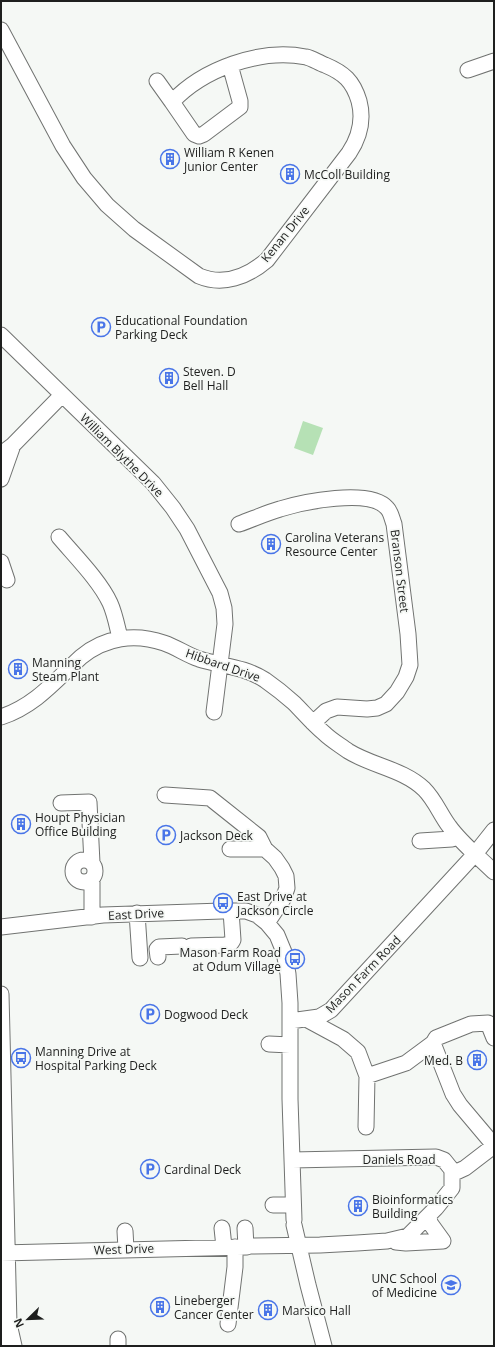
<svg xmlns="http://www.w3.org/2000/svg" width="495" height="1347" viewBox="0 0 495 1347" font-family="'Open Sans',sans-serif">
<rect width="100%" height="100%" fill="#f5f8f5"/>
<path fill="#b6e1b5" d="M303,421l20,7 -10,27 -19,-7z"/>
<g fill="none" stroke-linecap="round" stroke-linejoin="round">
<g stroke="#717371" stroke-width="17">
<path id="minor" d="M1,30l62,116 21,32 23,27 27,24 65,47c24,10 48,1 68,-16l82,-107c10,-15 15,-33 10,-52 -6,-20 -15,-28 -34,-36 -6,-2 -13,-7 -19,-8 -46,-9 -103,12 -134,45l22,32 5,2 5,-2 36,-27v-6l-10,-36
M468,70l26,-9
M157,81l15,21
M1,335l152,148 20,25 14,21 33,64 4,15 1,16 -11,88
M1,454l12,-9 49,-50
M1,479l12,-34
M239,524c14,-5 27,-11 41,-15 22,-7 90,-21 107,-1 4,4 5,11 7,16l14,110 2,31 -4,12 -9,15 -11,12 -9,4 -10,1 -30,-2 -11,4 -13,12
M59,537c16,19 41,44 51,66 5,11 7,23 10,35
M1,562l6,18
M1,717c34,-11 55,-37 80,-60 24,-20 54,-24 83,-14 12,4 23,12 35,16 23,7 46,8 66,21 10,7 20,15 29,23 10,10 19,21 30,30 7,7 16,12 24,18 24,15 55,18 76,38 11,11 16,25 25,37 12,17 30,31 45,46
M165,795l45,3 49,39 6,12 10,9 7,10 4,8 1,12 -4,11 -16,24
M61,803l28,-1 3,61
M420,841l32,-2
M230,849h35
M73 871a11 11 0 1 1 22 0a11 11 0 1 1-22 0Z
M92,880v37
M137,913l3,45
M1,927l102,-12 119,-4h24l11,4 10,8 10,12 7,17 4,22 2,29v96l4,121
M191,946l34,-1 6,-2 2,-3 -2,-29
M158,957l-1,-8 2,-2 23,-1
M1,994l8,330 5,22
M306,1019l37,20 15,13 9,24 39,-13 27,-20 3,-5 35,-14 17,-1 6,15
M290,1021l29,-4 12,-7 144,-156 19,-24
M433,1043l20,51 7,11 32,38 -1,5 -26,20 -13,6
M269,1044l21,1
M366,1127l1,-51
M273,1205h19
M294,1225l14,60 16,61
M222,1228l2,19
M245,1228l1,19
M125,1231l1,18
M396,1242l10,1 37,-2 -13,-18 -1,-7
M252,1246l68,-1 37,-2 30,-2 21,-5 28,-28 16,-20v-18l-8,-10 -8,-3 -144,3
M1,1253l246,-6
M228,1324l7,-57v-20
M118,1339v7
M3,1346l6,-22"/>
</g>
<use href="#minor" stroke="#fff" stroke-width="15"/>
</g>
<defs>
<g id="building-ring" transform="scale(1)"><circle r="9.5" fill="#f5f8f5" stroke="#4975e8" stroke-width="1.5"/><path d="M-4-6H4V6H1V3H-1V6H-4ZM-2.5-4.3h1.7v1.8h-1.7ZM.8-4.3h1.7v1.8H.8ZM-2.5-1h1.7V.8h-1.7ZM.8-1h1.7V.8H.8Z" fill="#4975e8"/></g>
<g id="parking-ring" transform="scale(1)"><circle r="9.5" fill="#f5f8f5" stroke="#4975e8" stroke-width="1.5"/><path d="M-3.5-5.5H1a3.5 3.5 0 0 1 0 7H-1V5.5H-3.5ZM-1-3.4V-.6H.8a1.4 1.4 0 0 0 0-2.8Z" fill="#4975e8"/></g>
<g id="bus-ring" transform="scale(1)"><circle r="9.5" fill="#f5f8f5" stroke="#4975e8" stroke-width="1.5"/><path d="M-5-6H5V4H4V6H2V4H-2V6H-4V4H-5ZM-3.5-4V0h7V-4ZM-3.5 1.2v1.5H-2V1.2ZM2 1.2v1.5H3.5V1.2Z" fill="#4975e8"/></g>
<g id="university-ring" transform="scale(1)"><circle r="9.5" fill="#f5f8f5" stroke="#4975e8" stroke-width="1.5"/><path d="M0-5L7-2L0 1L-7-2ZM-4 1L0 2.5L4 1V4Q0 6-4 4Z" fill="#4975e8"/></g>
</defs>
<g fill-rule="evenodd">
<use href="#building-ring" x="170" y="159"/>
<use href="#building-ring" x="290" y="174"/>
<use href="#parking-ring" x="101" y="327"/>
<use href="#building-ring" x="169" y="378"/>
<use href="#building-ring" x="271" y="544"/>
<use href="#building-ring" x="18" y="669"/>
<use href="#building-ring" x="21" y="824"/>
<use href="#parking-ring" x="166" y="835"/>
<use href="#bus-ring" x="223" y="903"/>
<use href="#bus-ring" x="295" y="959"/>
<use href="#parking-ring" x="150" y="1014"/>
<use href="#bus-ring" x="21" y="1058"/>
<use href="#building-ring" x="477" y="1060"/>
<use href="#parking-ring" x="150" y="1169"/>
<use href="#building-ring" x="358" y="1206"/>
<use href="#university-ring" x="451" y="1285"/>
<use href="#building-ring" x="160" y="1307"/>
<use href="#building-ring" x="268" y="1310"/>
</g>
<g text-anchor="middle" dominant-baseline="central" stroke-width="3.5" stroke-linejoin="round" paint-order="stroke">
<g font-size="12" fill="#1e1f1e" stroke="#f5f8f5" text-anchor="start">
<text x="184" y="152">William R Kenen<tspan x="184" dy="14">Junior Center</tspan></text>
<text x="304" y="174">McColl Building</text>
<text x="115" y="320">Educational Foundation<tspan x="115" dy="14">Parking Deck</tspan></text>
<text x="183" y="371">Steven. D<tspan x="183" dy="14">Bell Hall</tspan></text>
<text x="285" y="537">Carolina Veterans<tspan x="285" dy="14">Resource Center</tspan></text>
<text x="32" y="662">Manning<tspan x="32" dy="14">Steam Plant</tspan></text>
<text x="35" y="817">Houpt Physician<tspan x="35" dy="14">Office Building</tspan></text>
<text x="180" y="835">Jackson Deck</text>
<text x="237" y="896">East Drive at<tspan x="237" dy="14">Jackson Circle</tspan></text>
<text x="281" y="952" text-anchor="end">Mason Farm Road<tspan x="281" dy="14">at Odum Village</tspan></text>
<text x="164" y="1014">Dogwood Deck</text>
<text x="35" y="1051">Manning Drive at<tspan x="35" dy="14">Hospital Parking Deck</tspan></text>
<text x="463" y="1060" text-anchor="end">Med. B</text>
<text x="164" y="1169">Cardinal Deck</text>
<text x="372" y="1199">Bioinformatics<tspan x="372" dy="14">Building</tspan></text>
<text x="437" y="1278" text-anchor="end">UNC School<tspan x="437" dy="14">of Medicine</tspan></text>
<text x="174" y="1300">Lineberger<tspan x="174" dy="14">Cancer Center</tspan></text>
<text x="282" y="1310">Marsico Hall</text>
</g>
<g font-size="12" fill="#1e1f1e" stroke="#f5f8f5">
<text transform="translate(285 234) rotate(-51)">Kenan Drive</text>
<text transform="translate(122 455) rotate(45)">William Blythe Drive</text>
<text transform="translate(400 571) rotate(83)">Branson Street</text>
<text transform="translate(223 665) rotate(19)">Hibbard Drive</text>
<text transform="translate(136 914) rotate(-3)">East Drive</text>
<text transform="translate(363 974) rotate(-46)">Mason Farm Road</text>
<text x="399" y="1159">Daniels Road</text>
<text transform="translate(124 1249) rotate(-2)">West Drive</text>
</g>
</g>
<rect width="495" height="1347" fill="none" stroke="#1e1f1e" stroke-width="4"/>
<g transform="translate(28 1319) rotate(247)" stroke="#f5f8f5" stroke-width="3" paint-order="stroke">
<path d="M0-3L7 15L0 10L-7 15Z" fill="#1e1f1e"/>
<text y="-6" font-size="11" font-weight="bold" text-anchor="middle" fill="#1e1f1e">N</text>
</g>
</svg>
